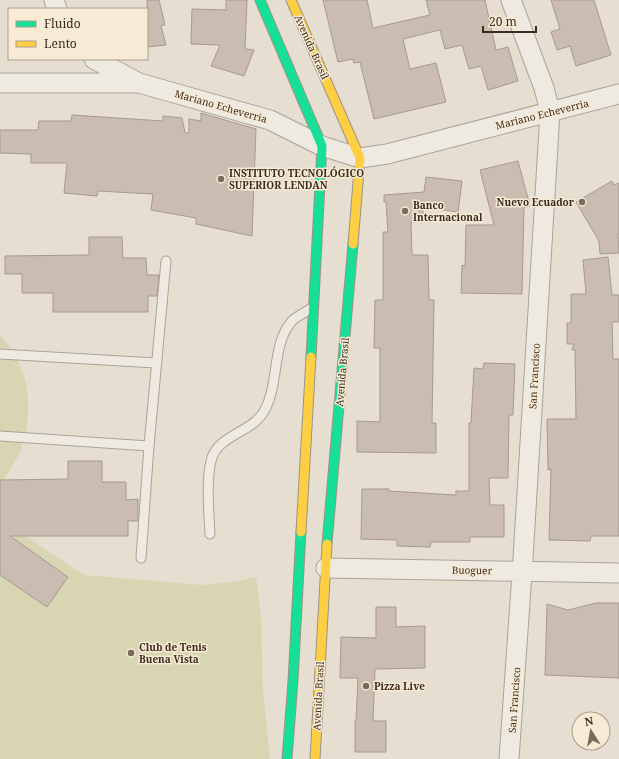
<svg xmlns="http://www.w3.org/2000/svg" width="619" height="759" viewBox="0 0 619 759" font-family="'Noto Serif',serif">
<rect width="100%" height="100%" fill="#e6ded0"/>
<path fill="#d8d6b2" d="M0,335c27,28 35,70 23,107 -1,4 -2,10 -5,14 -4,8 -10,16 -14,24l-4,3z
M0,519l84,56 118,10 35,-4 19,-4 5,39 2,73 7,70h-270z"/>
<path fill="#cabcb0" stroke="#a7998f" d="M147,0h12l6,25 -4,1 5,19 -19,2z
M226,0h21l-2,49 9,1 -10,26 -33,-10 9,-21 -29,-1 1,-35 34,1z
M323,0h44l6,28 57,-13 -4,-15h59l11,50 12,-3 10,34 -30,9 -7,-24 -12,3 -7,-24 -17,4 -5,-19 -37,9 7,30 26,-6 10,39 -72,17 -14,-57 -6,1 -1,-4 -15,3z
M551,0h43l17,55 -35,11 -6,-20 -13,4 -6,-18 9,-3z
M201,113l55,16 -4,107 -56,-12v-6l-45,-8 2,-16 -55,-3 -1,5 -33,-3 3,-30h-36v-9l-31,-1v-23h38l1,-9h32l1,-6 91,6v-5l19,2 3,15h4v-14l12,2z
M518,161l12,45 -6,2 -2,86 -61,-1 1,-28 3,1 1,-41h28l-14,-55z
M426,177l36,4 -4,31 -35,-5v15h-12l1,33h16l1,45h5l-2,123h4v30l-79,-1v-31l23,1v-74h-6l1,-48h8v-68h5l-2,-30h-2v-7l40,-3z
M612,181l2,4 5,-2v51h-1l1,19 -19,1 -1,-13 -23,-39z
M89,237h33l1,21h23l1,17h12l-2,21h-9v16h-95v-19h-31v-19h-17v-18l84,-1z
M608,257l4,38h7v27h-7l1,37h6v177h-28l-1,5 -41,-1 2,-71 -3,1 -1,-51h29l-1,-69h-3l2,-6h-7v-21h4v-29h15l-3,-34z
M484,363l31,1 -2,51h-4l-1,63h-19l1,27h14v32h-34v5h-39l-1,5 -33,-1v-6l-36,-1 1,-50h27v2l67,4v-4h13v-68h2l3,-55 9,1z
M68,461h34v21h24v18l12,-1v22h-10v15h-118l58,41 -21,30 -47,-32v-95l68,-1z
M596,603h23v75l-74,-3 2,-71 21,6z
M376,607h20v20l29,-1v42l-50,1 -2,52h13v31h-31v-31h1l2,-43h-18l1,-41 35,1z"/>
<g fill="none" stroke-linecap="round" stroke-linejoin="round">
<g stroke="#aca398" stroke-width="11">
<path id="lane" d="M0,354l156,9
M0,436l149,10
M210,534c-1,-21 -4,-52 1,-73 6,-26 38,-27 52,-48 17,-27 8,-69 29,-92 5,-5 14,-9 20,-13
M141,558l8,-112 17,-185"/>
</g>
<g stroke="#aca398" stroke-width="21">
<path id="street" d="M54,0l3,9
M94,59l43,23
M0,83h139l131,37 52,26 38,12 27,-4 232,-60
M326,568l293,5
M509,759l14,-200 27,-447 -6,-24 -33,-88"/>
</g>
<g stroke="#9b9388" stroke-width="11">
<path id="fast" d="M260,0l62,146 -11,211
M327,544l26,-300
M287,759l6,-78 8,-149"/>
</g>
<g stroke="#9b9388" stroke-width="11">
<path id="slow" d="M291,0l69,158 -7,86
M301,532l10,-175
M315,759l12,-215"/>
</g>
<use href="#lane" stroke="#eee9e1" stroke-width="9"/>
<use href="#street" stroke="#eee9e1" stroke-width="19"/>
<use href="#fast" stroke="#16e098" stroke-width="9"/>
<use href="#slow" stroke="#ffcf43" stroke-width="9"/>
</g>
<g fill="#786a5d" stroke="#f7ebd6" stroke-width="1.5">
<circle cx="221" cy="179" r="4"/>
<circle cx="582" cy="202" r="4"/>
<circle cx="405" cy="211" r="4"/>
<circle cx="131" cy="653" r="4"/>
<circle cx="366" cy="686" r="4"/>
</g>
<g text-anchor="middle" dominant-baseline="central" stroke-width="3" stroke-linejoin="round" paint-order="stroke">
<g font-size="10" fill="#3c2b1f" stroke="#f7ebd6">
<text transform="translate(312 47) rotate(66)">Avenida Brasil</text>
<text transform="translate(221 106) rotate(16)">Mariano Echeverria</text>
<text transform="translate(542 114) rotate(-14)">Mariano Echeverria</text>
<text transform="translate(342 372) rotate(-85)">Avenida Brasil</text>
<text transform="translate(534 376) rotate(-87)">San Francisco</text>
<text transform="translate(472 570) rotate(1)">Buoguer</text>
<text transform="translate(318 696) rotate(-87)">Avenida Brasil</text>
<text transform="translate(514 700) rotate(-86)">San Francisco</text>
</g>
<g font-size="10" font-weight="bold" fill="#3c2b1f" stroke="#f7ebd6" text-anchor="start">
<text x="229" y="173">INSTITUTO TECNOLÓGICO<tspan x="229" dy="12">SUPERIOR LENDAN</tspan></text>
<text x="574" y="202" text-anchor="end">Nuevo Ecuador</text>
<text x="413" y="205">Banco<tspan x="413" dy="12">Internacional</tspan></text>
<text x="139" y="647">Club de Tenis<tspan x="139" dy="12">Buena Vista</tspan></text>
<text x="374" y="686">Pizza Live</text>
</g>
</g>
<rect x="8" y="8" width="140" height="52" fill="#f7ebd6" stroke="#ac9e8d"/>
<rect x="16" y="21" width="20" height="6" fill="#16e098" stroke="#ac9e8d"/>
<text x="44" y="28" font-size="12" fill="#3c2b1f">Fluido</text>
<rect x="16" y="41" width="20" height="6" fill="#ffcf43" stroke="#ac9e8d"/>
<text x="44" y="48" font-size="12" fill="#3c2b1f">Lento</text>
<g transform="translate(591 731) rotate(349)"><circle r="19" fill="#f7ebd6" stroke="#ac9e8d"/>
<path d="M0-3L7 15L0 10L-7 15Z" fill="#786a5d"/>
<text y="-6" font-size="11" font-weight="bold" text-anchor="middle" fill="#3c2b1f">N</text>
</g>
<path d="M483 26v6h53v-6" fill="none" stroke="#3c2b1f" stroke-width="2"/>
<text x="489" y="26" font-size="12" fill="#3c2b1f" stroke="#f7ebd6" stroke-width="3" paint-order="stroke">20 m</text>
</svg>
